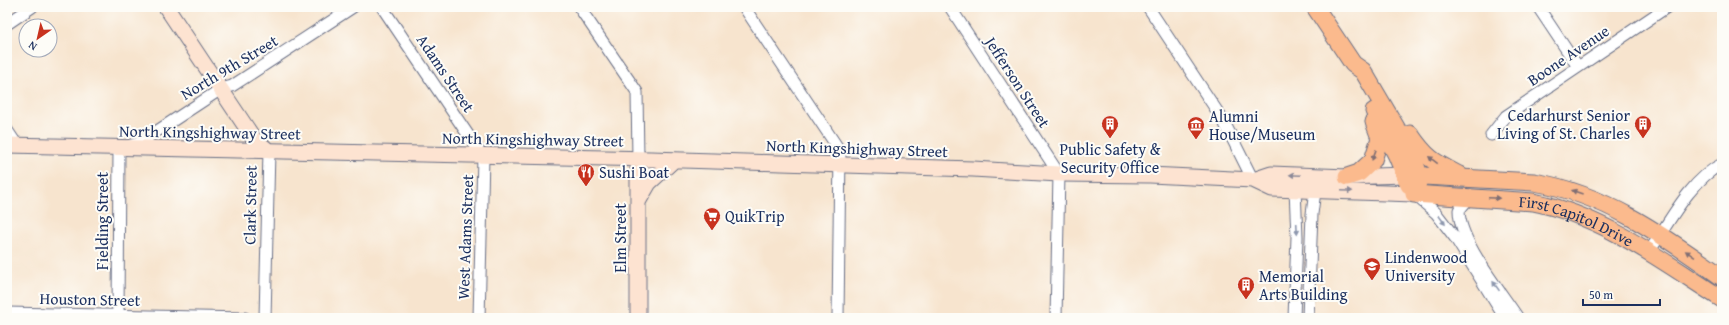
<svg xmlns="http://www.w3.org/2000/svg" width="1729" height="325" viewBox="0 0 1729 325" font-family="'Gentium Book Plus',serif">
<rect width="100%" height="100%" fill="#fdfcf7"/>
<filter id="ink" filterUnits="userSpaceOnUse"><feTurbulence type="fractalNoise" baseFrequency=".025" numOctaves="2"/><feDisplacementMap in="SourceGraphic" scale="8" xChannelSelector="R" yChannelSelector="G"/><feConvolveMatrix kernelMatrix="1 2 1 2 8 2 1 2 1" color-interpolation-filters="sRGB"/></filter>
<filter id="wash" filterUnits="userSpaceOnUse"><feTurbulence type="fractalNoise" baseFrequency=".012" numOctaves="4" result="noise"/><feDisplacementMap in="SourceGraphic" scale="16" xChannelSelector="R" yChannelSelector="G"/><feGaussianBlur stdDeviation="0.9" result="paint"/><feColorMatrix in="noise" values="0 0 0 0 0 0 0 0 0 0 0 0 0 0 0 0 0 1.4 0 .05"/><feComposite in="paint" operator="in"/></filter>
<g filter="url(#wash)">
<rect width="100%" height="100%" fill="#f7e4ce"/>
</g>
<g filter="url(#ink)">
<g fill="none" stroke-linecap="round" stroke-linejoin="round">
<g stroke="#686e85" stroke-width="13">
<path id="street" d="M382,7l101,150 -4,161
M579,7l58,85 1,67
M744,7l96,144 -2,167
M950,7l109,167 -3,144
M1148,7l75,113 30,60
M1538,7l40,60
M7,24l25,-17
M7,130l10,15
M1491,135l15,-19 161,-109
M1414,194l22,19 20,26 49,79
M1470,197l-11,13c0,32 41,80 59,108
M1649,252c19,-28 42,-73 73,-88
M7,313l238,5
M118,318l1,-170 20,-5 82,-54 11,-3 121,-79
M265,318l4,-167
M1294,318l3,-81 -2,-47
M1308,318l4,-104 3,-23"/>
</g>
<g stroke="#686e85" stroke-width="17">
<path id="secondary" d="M166,7l88,132 15,12
M7,145l644,14 322,10 86,5 91,1 103,5 19,9 142,5
M1253,180l18,-6 76,3 57,-2
M638,202l11,-19 25,-23
M638,318v-159"/>
</g>
<g stroke="#686e85" stroke-width="19">
<g id="primary">
<path d="M1315,7l38,57 10,7 48,82 9,24 -3,8"/>
<path d="M1374,111l23,45 12,29"/>
<path d="M1410,134c17,25 24,28 49,41"/>
<path d="M1404,175l130,7c72,12 130,54 188,95"/>
<path d="M1347,177l12,-4 14,-13 7,-22 -6,-16"/>
<path id="s1" d="M1414,194l119,8c71,14 129,59 189,97"/>
</g>
</g>
<use href="#street" stroke="#fff" stroke-width="11"/>
<use href="#secondary" stroke="#fde3d1" stroke-width="15"/>
<use href="#primary" stroke="#fbba8d" stroke-width="17"/>
</g>
<defs><path id="oneway-solid" d="M-6-.8H1V-3.2L6.5 0L1 3.2V.8H-6Z"/></defs>
<g fill="#806e73">
<use href="#oneway-solid" transform="translate(1374 155) rotate(111)"/>
<use href="#oneway-solid" transform="translate(1433 160) rotate(-142)"/>
<use href="#oneway-solid" transform="translate(1577 192) rotate(-161)"/>
<use href="#oneway-solid" transform="translate(1494 198) rotate(3)"/>
<use href="#oneway-solid" transform="translate(1690 254) rotate(-145)"/>
</g>
<g fill="#8c8998">
<use href="#oneway-solid" transform="translate(1295 175) rotate(-178)"/>
<use href="#oneway-solid" transform="translate(1347 191) rotate(2)"/>
</g>
<g fill="#8d97ae">
<use href="#oneway-solid" transform="translate(1442 220) rotate(54)"/>
<use href="#oneway-solid" transform="translate(1297 229) rotate(87)"/>
<use href="#oneway-solid" transform="translate(1496 286) rotate(-125)"/>
</g>
</g>
<defs>
<g id="building-pin" transform="scale(0.9)"><path d="M0 17L-7.5 6A9.5 9.5 0 1 1 7.5 6Z" fill="#c8321e" stroke="#fdfcf7"/><path d="M-4-6H4V6H1V3H-1V6H-4ZM-2.5-4.3h1.7v1.8h-1.7ZM.8-4.3h1.7v1.8H.8ZM-2.5-1h1.7V.8h-1.7ZM.8-1h1.7V.8H.8Z" fill="#fff"/></g>
<g id="museum-pin" transform="scale(0.9)"><path d="M0 17L-7.5 6A9.5 9.5 0 1 1 7.5 6Z" fill="#c8321e" stroke="#fdfcf7"/><path d="M0-6L6-3V-2H-6V-3ZM-5-1h2V3h-2ZM-1-1h2V3h-2ZM3-1h2V3H3ZM-6 4H6V6H-6Z" fill="#fff"/></g>
<g id="restaurant-pin" transform="scale(0.9)"><path d="M0 17L-7.5 6A9.5 9.5 0 1 1 7.5 6Z" fill="#c8321e" stroke="#fdfcf7"/><path d="M-5-6h1v4h1v-4h1v4h1v-4h1v5L-1.5 .5V6h-2V.5L-5-1ZM5-6V6H3V1.5H1.5Q1.5-4 5-6Z" fill="#fff"/></g>
<g id="supermarket-pin" transform="scale(0.9)"><path d="M0 17L-7.5 6A9.5 9.5 0 1 1 7.5 6Z" fill="#c8321e" stroke="#fdfcf7"/><path d="M-6-5.5h2.5l.6 2H6L4.5 2H-2.5L-4.4-4H-6ZM-1.5 3.2a1.3 1.3 0 1 0 .1 0ZM3 3.2a1.3 1.3 0 1 0 .1 0Z" fill="#fff"/></g>
<g id="university-pin" transform="scale(0.9)"><path d="M0 17L-7.5 6A9.5 9.5 0 1 1 7.5 6Z" fill="#c8321e" stroke="#fdfcf7"/><path d="M0-5L7-2L0 1L-7-2ZM-4 1L0 2.5L4 1V4Q0 6-4 4Z" fill="#fff"/></g>
</defs>
<g fill-rule="evenodd">
<use href="#building-pin" x="1110" y="124"/>
<use href="#building-pin" x="1643" y="124"/>
<use href="#museum-pin" x="1196" y="125"/>
<use href="#restaurant-pin" x="586" y="172"/>
<use href="#supermarket-pin" x="712" y="216"/>
<use href="#university-pin" x="1372" y="266"/>
<use href="#building-pin" x="1246" y="285"/>
</g>
<g text-anchor="middle" dominant-baseline="central" stroke-width="4" stroke-linejoin="round" paint-order="stroke">
<g font-size="16" fill="#1b2f5e" stroke="#fdfcf7">
<text transform="translate(1568 55) rotate(-34)">Boone Avenue</text>
<text transform="translate(229 67) rotate(-31)">North 9th Street</text>
<text transform="translate(446 73) rotate(56)">Adams Street</text>
<text transform="translate(1018 82) rotate(57)">Jefferson Street</text>
<text transform="translate(210 132) rotate(1)">North Kingshighway Street</text>
<text transform="translate(533 139) rotate(1)">North Kingshighway Street</text>
<text transform="translate(857 148) rotate(2)">North Kingshighway Street</text>
<text transform="translate(250 205) rotate(-89)">Clark Street</text>
<text transform="translate(102 221) rotate(-90)">Fielding Street</text>
<text stroke="none"><textPath href="#s1" startOffset="166">First Capitol Drive</textPath></text>
<text transform="translate(465 237) rotate(-88)">West Adams Street</text>
<text transform="translate(620 238) rotate(-90)">Elm Street</text>
<text transform="translate(90 299) rotate(1)">Houston Street</text>
</g>
<g font-size="16" fill="#1b2f5e" stroke="#fdfcf7" text-anchor="start">
<text x="1630" y="115" text-anchor="end">Cedarhurst Senior<tspan x="1630" dy="18">Living of St. Charles</tspan></text>
<text x="1209" y="116">Alumni<tspan x="1209" dy="18">House/Museum</tspan></text>
<text x="1110" y="149" text-anchor="middle">Public Safety &amp;<tspan x="1110" dy="18">Security Office</tspan></text>
<text x="599" y="172">Sushi Boat</text>
<text x="725" y="216">QuikTrip</text>
<text x="1385" y="257">Lindenwood<tspan x="1385" dy="18">University</tspan></text>
<text x="1259" y="276">Memorial<tspan x="1259" dy="18">Arts Building</tspan></text>
</g>
</g>
<rect width="1729" height="325" fill="none" stroke="#fdfcf7" stroke-width="24"/>
<g transform="translate(38 38) rotate(214)"><circle r="19" fill="#fdfcf7" stroke="#a3aaba"/>
<path d="M0-3L7 15L0 10L-7 15Z" fill="#c8321e"/>
<text y="-6" font-size="11" font-weight="bold" text-anchor="middle" fill="#1b2f5e">N</text>
</g>
<path d="M1583 299v6h77v-6" fill="none" stroke="#1b2f5e" stroke-width="2"/>
<text x="1589" y="299" font-size="12" fill="#1b2f5e" stroke="#fdfcf7" stroke-width="3" paint-order="stroke">50 m</text>
</svg>
